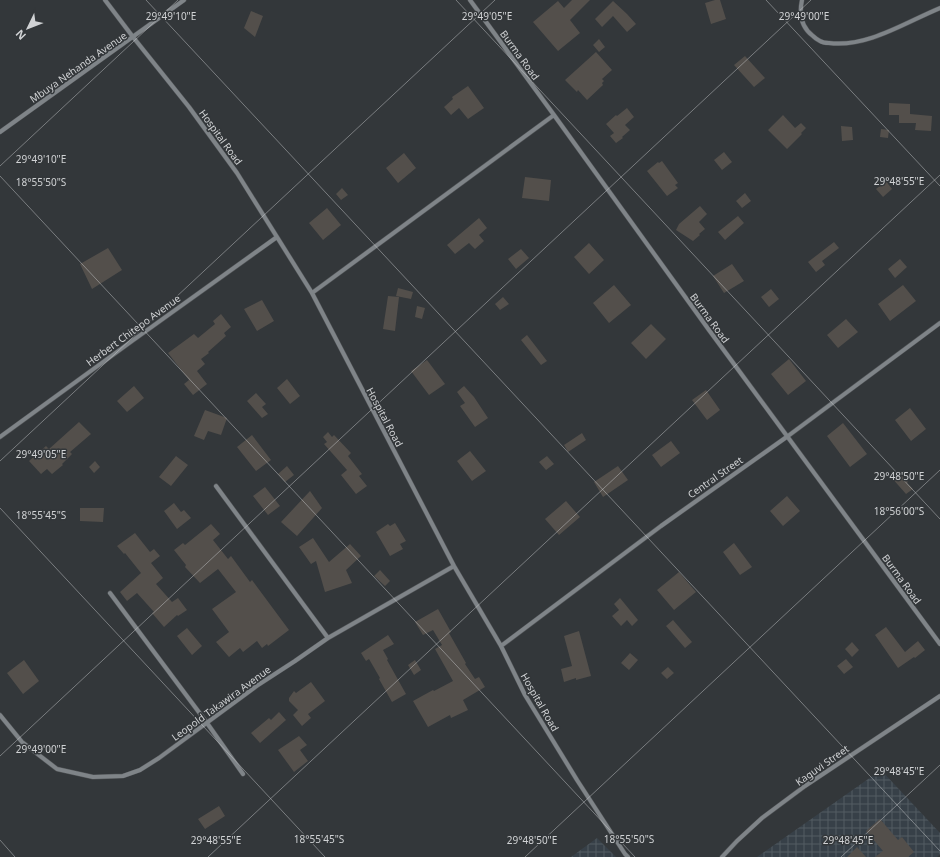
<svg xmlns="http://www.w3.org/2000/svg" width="940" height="857" viewBox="0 0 940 857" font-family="'Noto Sans',sans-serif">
<defs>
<pattern id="industrial-grid" width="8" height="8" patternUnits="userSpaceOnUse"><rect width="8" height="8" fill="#374048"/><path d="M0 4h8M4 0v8" fill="none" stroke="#535b62"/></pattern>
</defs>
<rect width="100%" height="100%" fill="#33373a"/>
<path fill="url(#industrial-grid)" d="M881,770l59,63v21l-3,3h-180z
M597,838l19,19h-45z"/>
<path fill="#534f4b" d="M572,0h18l-20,20 10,13 -22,18 -25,-29 25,-21 6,7z
M715,0h5l6,19 -15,5 -6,-21z
M613,1l14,13 9,10 -9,8 -14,-16 -11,11 -7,-8z
M251,11l12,5 -8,21 -11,-9z
M599,39l6,8 -6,5 -6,-7z
M596,52l16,18 -10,9 2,2 -2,2 1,2 -16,15 -9,-10 -1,2 -12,-12z
M745,56l20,22 -11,9 -20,-22z
M468,86l16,22 -16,11 -9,-11 -8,7 -7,-8 9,-8 -1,-2z
M889,103l21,1v10l22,2 -1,15 -16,-1 1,-7h-17v-8h-10z
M627,108l7,9 -9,8 5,5 -8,7 1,1 -7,5 -6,-7 4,-3 -8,-9 10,-9 1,1z
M783,115l12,13 6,-5 5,5 -5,5 1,1 -15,15 -19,-19z
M841,126l11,1 1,13 -11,1z
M881,129l8,1 -1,8 -8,-1z
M724,152l8,10 -10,8 -8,-10z
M404,153l12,15 -18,15 -12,-15z
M662,161l16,22 -3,2 3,3 -11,8 -20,-25 11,-9 1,1z
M525,177l26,3 -2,21 -27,-3z
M886,181l6,8 -9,8 -7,-8z
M342,188l6,7 -7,5 -5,-6z
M745,193l6,8 -9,7 -6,-7z
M700,206l7,8 -8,8 6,7 -6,5 1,1 -7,6 -17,-11 3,-6z
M327,208l14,17 -18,15 -14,-17z
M738,216l6,7 -19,17 -7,-8z
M479,218l8,10 -8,7 5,6 -9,8 -6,-6 -14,11 -8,-9z
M834,242l5,6 -17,13 3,4 -9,7 -8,-10z
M589,243l15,17 -15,14 -15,-17z
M108,248l14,22 -30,19 -12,-25z
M521,249l8,9 -13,11 -8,-10z
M900,259l7,8 -12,11 -7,-9z
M732,264l12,17 -20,12 -11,-17z
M614,285l17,20 -22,18 -16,-20z
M903,285l13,16 -26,20 -12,-17z
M398,288l15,4 -2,7 -15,-3z
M771,289l8,10 -10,8 -8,-10z
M388,296l11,1 -4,34 -12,-2z
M503,297l6,7 -9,6 -5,-6z
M262,300l12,21 -17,10 -13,-22z
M417,306l8,2 -3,11 -7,-2z
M221,314l10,13 -7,6 2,3 -18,16 1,1 -8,6 4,5 -8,7 10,13 -14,11 -9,-11 5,-4 -21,-27 26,-19 4,4 17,-14 -2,-3z
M846,319l12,13 -20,16 -11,-13z
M651,324l15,15 -20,20 -15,-16z
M527,335l20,26 -6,4 -20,-25z
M789,359l17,22 -18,14 -17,-21z
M427,360l18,24 -16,11 -18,-24z
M287,379l13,17 -10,8 -13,-16z
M134,386l10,12 -17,14 -10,-11z
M464,386l10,11 14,21 -13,9 -15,-21 5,-3 -8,-11z
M706,390l14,20 -13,10 -15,-20z
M256,393l10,11 -4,3 6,7 -6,4 -15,-17z
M910,408l16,21 -15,12 -16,-21z
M205,410l22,8 -6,17 -13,-4 -4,9 -10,-4z
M79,422l12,12 -21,18 2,2 -10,10 1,1 -11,9 -5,-5 -6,5 -12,-13 17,-15 3,3z
M843,423l24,31 -17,13 -23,-31z
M328,432l4,5 2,-2 17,18 -3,3 14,18 -3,2 8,10 -11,8 -15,-19 6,-5 -23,-26 3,-2 -4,-5z
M582,433l4,7 -18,12 -4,-7z
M252,435l19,25 -15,11 -19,-24z
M671,441l9,12 -19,14 -9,-12z
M470,451l16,20 -14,10 -15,-20z
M176,456l12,9 -17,21 -12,-9z
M547,456l7,8 -8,6 -7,-8z
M95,461l5,6 -6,6 -5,-6z
M287,466l7,9 -9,7 -7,-8z
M618,466l10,14 -25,17 -9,-15z
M898,471l10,11 -1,1 6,6 -7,5 -15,-17z
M265,487l15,19 -12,9 -15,-19z
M310,491l12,17 -25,28 -16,-14z
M787,496l13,15 -17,15 -13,-15z
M566,501l14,16 -21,18 -14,-16z
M174,503l7,9 3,-2 7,8 -14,11 -13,-18z
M80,508h24l-1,14 -23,-1z
M395,523l11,18 -6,3 3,5 -13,7 -14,-24 12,-8 2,2z
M211,524l9,10 -7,6 15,19 3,-3 19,26 2,-2 37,50 -21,16 -1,-2 -5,4 -5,-7 -14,11 -3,-4 -11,9 -13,-15 13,-10 -17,-23 24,-17 -18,-23 -18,14 -15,-16 1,-2 -12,-15 9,-7 2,2z
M135,533l15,19 4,-3 6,7 -9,7 12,15 -7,6 16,18 6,-4 9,12 -9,6 -1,-1 -13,12 -12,-14 2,-1 -17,-19 -10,8 -7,-9 21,-19 -16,-20 -1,1 -7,-8z
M313,538l16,24 21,-18 11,12 -15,14 6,13 -27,9 -9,-31 -5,3 -12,-17z
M734,543l18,24 -12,8 -17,-23z
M380,570l10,11 -5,5 -11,-10z
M679,572l17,20 -22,18 -17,-20z
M620,598l18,22 -6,6 -5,-6 -6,6 -9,-10 7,-6 -5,-6z
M438,609l13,23 -2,1 17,30 -1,1 10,15 4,-2 6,10 -22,13 5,10 -17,8 -1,-3 -22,12 -15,-26 20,-11 1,1 19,-10 -18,-32 7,-4 -9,-15 -10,5 -8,-13z
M673,620l19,22 -7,6 -19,-22z
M886,627l19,25 13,-11 7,9 -10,8 -1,-1 -16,11 -23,-33z
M187,628l15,18 -10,9 -15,-19z
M579,631l12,45 -15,4v-2l-12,4 -3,-13 11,-3 -8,-30z
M388,635l6,9 -11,6 5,9 -1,1 19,34 -14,8 -13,-23 1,-1 -11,-19 -3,2 -5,-8z
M852,642l7,8 -7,7 -7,-8z
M630,653l8,7 -9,10 -8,-7z
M846,659l7,8 -9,7 -7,-8z
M24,660l15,21 -16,13 -16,-21z
M415,660l6,10 -7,5 -6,-10z
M668,667l6,6 -7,6 -6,-6z
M311,682l14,19 -17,13 3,4 -9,8 -9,-11 5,-5 -9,-9v-3l5,-7 2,2z
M279,712l7,8 -26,23 -9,-10 18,-15 2,2z
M299,736l8,9 -7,5 8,11 -14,11 -16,-22z
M219,806l6,10 -20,13 -7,-10z
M880,819l18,21 4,-3 12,15 -6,5h-33l8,-6 -17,-20z
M857,847l9,10h-19z"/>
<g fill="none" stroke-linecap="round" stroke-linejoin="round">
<g stroke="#515457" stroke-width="5">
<path id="minor" d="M105,0l28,37 56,70 48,66 75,120 142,273 47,80 24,49 52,85 48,74 3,3
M470,0l84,115 155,215 231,314
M802,0c-3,14 -1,27 11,36 2,2 5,4 7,5 3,2 6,2 9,2 38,5 77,-21 111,-35
M0,132l184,-132
M312,293l242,-178
M0,437l132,-96 145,-104
M216,486l112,152
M110,593l97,130 36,51
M501,646l160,-120 127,-90 152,-113
M0,715l22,27 35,27 36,8 30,-1 17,-6 19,-12 99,-73 37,-24 33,-23 126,-72
M722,857l15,-16 25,-23 43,-32 135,-90"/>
</g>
<use href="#minor" stroke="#7f8488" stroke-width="4"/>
</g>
<path fill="none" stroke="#d0d2d4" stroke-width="1" stroke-opacity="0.45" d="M146,0l794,851M456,0l484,519M766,0l174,186M0,166l178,-166M0,176l635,681M0,461l495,-461M0,508l325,349M0,756l811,-756M0,840l15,17M208,857l732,-682M525,857l415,-387M841,857l99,-92"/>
<g text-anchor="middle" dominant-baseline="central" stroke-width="3" stroke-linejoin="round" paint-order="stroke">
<g font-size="10" fill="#d0d2d4" stroke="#33373a">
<text transform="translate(520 55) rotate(54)">Burma Road</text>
<text transform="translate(78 67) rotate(-35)">Mbuya Nehanda Avenue</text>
<text transform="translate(221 137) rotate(54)">Hospital Road</text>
<text transform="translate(710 318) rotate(54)">Burma Road</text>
<text transform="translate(133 330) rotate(-36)">Herbert Chitepo Avenue</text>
<text transform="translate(385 417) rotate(62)">Hospital Road</text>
<text transform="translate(715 477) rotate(-35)">Central Street</text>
<text transform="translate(902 579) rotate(54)">Burma Road</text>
<text transform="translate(540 702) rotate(60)">Hospital Road</text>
<text transform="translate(221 703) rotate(-36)">Leopold Takawira Avenue</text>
<text transform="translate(822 765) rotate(-35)">Kaguvi Street</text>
</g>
</g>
<g font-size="10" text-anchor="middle" fill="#d0d2d4" stroke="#33373a" stroke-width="3" stroke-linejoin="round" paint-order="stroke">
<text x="171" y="20">29°49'10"E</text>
<text x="487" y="20">29°49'05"E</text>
<text x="804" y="20">29°49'00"E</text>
<text x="41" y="163">29°49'10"E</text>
<text x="899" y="185">29°48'55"E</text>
<text x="41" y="186">18°55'50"S</text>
<text x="41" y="458">29°49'05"E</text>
<text x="899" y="480">29°48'50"E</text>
<text x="899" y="515">18°56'00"S</text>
<text x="41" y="519">18°55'45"S</text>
<text x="41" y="753">29°49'00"E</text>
<text x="899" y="775">29°48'45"E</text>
<text x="319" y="843">18°55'45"S</text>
<text x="629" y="843">18°55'50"S</text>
<text x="216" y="844">29°48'55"E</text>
<text x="532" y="844">29°48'50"E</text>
<text x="848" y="844">29°48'45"E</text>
</g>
<g transform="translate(28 28) rotate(227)" stroke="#33373a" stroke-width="3" paint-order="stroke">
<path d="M0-3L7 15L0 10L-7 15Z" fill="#d0d2d4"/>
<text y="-6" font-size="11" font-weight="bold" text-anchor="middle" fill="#d0d2d4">N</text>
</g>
</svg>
